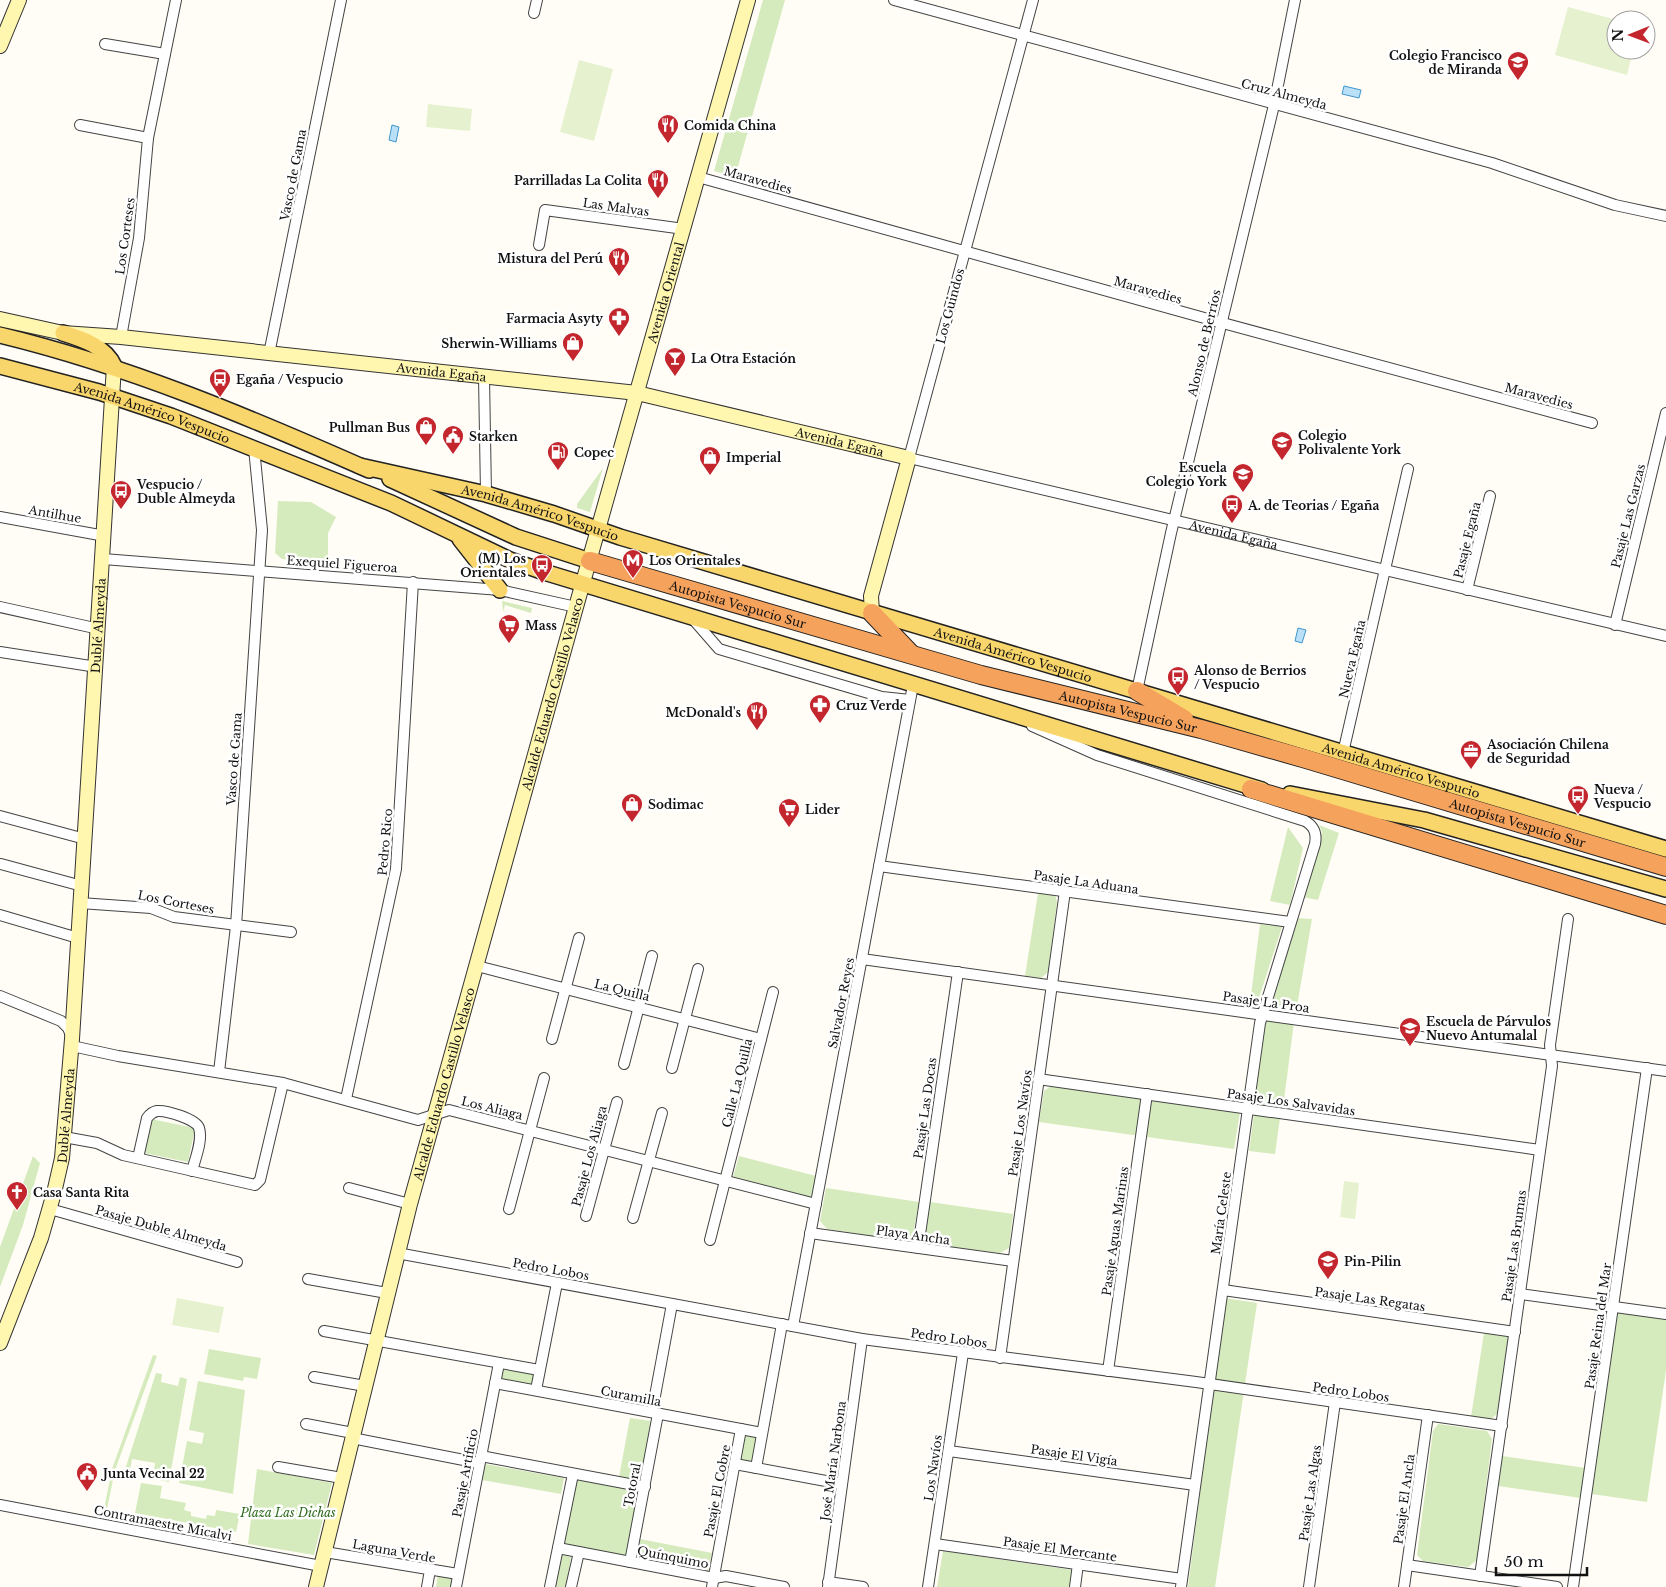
<svg xmlns="http://www.w3.org/2000/svg" width="1666" height="1587" viewBox="0 0 1666 1587" font-family="'Libre Baskerville',serif">
<rect width="100%" height="100%" fill="#fffdf5"/>
<path fill="#d5ebbd" d="M763,0h22l-50,177 -21,-6z
M603,468l-13,44 -13,-4v-4z
M278,501l33,1 25,15 -8,16v28l-46,-2 -7,-6z
M502,601l30,7 -1,5 -26,-8 -2,7z
M1319,825l20,8 -21,67 -16,-3 20,-65z
M1288,827l15,21 -13,57 -20,-4z
M1038,893l17,2 2,7 -9,70 -7,6 -16,-2z
M1297,918l15,1 -16,93 -25,-3z
M1260,924l22,3 -25,77 -7,-1z
M1266,1018l28,4 -11,86 -29,-4z
M1051,1086l189,26 -6,37 -195,-27 5,-31z
M1254,1114l26,4 -5,36 -26,-3z
M151,1119l44,9 -7,34 -44,-9z
M33,1156l7,7 -17,62 -23,62v-40z
M739,1156l77,20 -5,21 -78,-20z
M826,1188l93,14 -6,33 -6,6 -80,-12 -7,-8z
M930,1202l83,12 -4,34 -9,5 -69,-9 -6,-8z
M1225,1298l32,5 -42,284h-27z
M1618,1312l48,7v51l-19,132 -55,-8z
M1484,1333l26,4 -11,75 -9,8 -19,-3z
M209,1349l52,9 -4,21 -13,-2 -1,4 -39,-7z
M153,1355l4,1 -42,114 -8,39h-3l8,-40z
M502,1366l32,6 -2,16 -32,-7z
M156,1373l6,1 -1,8 17,4 2,-9 7,2 -18,103 -16,-3 2,-16 -23,-4 -4,21 -6,-1z
M198,1381l47,9 -12,104 -54,-11 8,-42 15,3 2,-11 -15,-3z
M630,1418l21,3 -11,59 -21,-3z
M1438,1424l49,7 5,8 -15,121 -9,7 -45,-6 -6,-6 16,-124z
M745,1434l12,2 -4,27 -13,-3z
M1502,1456l84,12 -5,30 -83,-12z
M485,1464l79,14 -3,16 -79,-14z
M257,1469l75,14 -18,72 -66,-11z
M573,1478l68,11 -13,69 -69,-13z
M141,1483l21,3 -2,12 26,5 -2,7 7,2v4l15,3 1,-4 8,1 1,-6 24,4 -4,18 -101,-19z
M640,1539l72,14 -4,19 -72,-14z
M943,1551l130,19 -3,17h-133z
M554,1553l17,4 -5,30h-19z
M438,1574l18,3 -2,10h-18z"/>
<path fill="#e6f2cf" d="M1568,7l49,13 -1,30h17l-6,25 -72,-20z
M579,60l34,9 -19,72 -34,-9z
M428,104l44,5 -2,22 -44,-4z
M1344,1181l15,2 -4,36 -15,-2z
M177,1298l47,9 -5,26 -47,-8z"/>
<path fill="#b9e0f7" stroke="#3f96cf" d="M1344,86l17,4 -2,8 -17,-4z
M392,125l7,2 -3,15 -7,-2z
M1298,628l8,2 -4,13 -7,-2z"/>
<g fill="none" stroke-linecap="round" stroke-linejoin="round">
<g stroke="#444" stroke-width="12">
<g id="street">
<path d="M894,0l598,163 123,42 51,11"/>
<path id="s1" d="M1033,0l-124,458 757,178"/>
<path d="M534,13l3,-13"/>
<path d="M105,44l60,10"/>
<path d="M80,125l68,13"/>
<path d="M698,177l510,142 384,104"/>
<path d="M539,245l6,-35 139,19"/>
<path d="M121,337l18,-99 9,-100 28,-138"/>
<path d="M269,354l72,-354"/>
<path d="M484,377l2,117"/>
<path d="M0,517l105,19"/>
<path d="M103,559l397,31 76,17"/>
<path d="M1467,590l23,-94"/>
<path d="M0,607l99,22"/>
<path d="M692,618l27,31 163,48 28,3"/>
<path d="M1615,625l51,-212"/>
<path d="M0,652l97,15"/>
<path d="M1137,691l34,-158 103,-428 21,-105"/>
<path d="M1032,726l65,29 208,66c9,5 12,12 10,23l-55,179 -79,564"/>
<path d="M1343,753l65,-284"/>
<path d="M0,816l85,23"/>
<path d="M1,864l81,22"/>
<path d="M879,866l411,56"/>
<path d="M80,903l71,5 23,9 117,15"/>
<path d="M0,915l78,23"/>
<path d="M862,959l804,112"/>
<path d="M477,966l284,73"/>
<path d="M0,996l61,25 7,7 4,10"/>
<path d="M552,1039l27,-101"/>
<path d="M72,1046l46,10 165,27 135,37 31,-10 367,94"/>
<path d="M624,1064l28,-108"/>
<path d="M672,1068l26,-99"/>
<path d="M219,1072l17,-146 26,-396 -8,-82"/>
<path d="M1038,1079l502,71"/>
<path d="M346,1099l50,-230 17,-287"/>
<path d="M64,1137l33,6 26,12 132,30 5,-5 23,-97"/>
<path d="M138,1158l9,-40c3,-4 5,-6 10,-7 9,-1 39,8 42,17 4,12 -4,31 -7,43"/>
<path d="M349,1188l61,16"/>
<path d="M50,1209l187,53"/>
<path d="M509,1209l35,-131"/>
<path d="M586,1216l31,-114"/>
<path d="M633,1218l29,-105"/>
<path d="M810,1233l203,28"/>
<path d="M710,1240l63,-248"/>
<path d="M918,1248l40,-276"/>
<path d="M397,1253l465,86 334,43 306,44"/>
<path d="M308,1279l79,14"/>
<path d="M1223,1290l292,42"/>
<path d="M1520,1294l146,20"/>
<path d="M793,1326l120,-641"/>
<path d="M324,1331l215,39"/>
<path d="M1000,1358l65,-467"/>
<path d="M1108,1371l39,-277"/>
<path d="M314,1377l51,9"/>
<path d="M495,1383l267,50"/>
<path d="M536,1390l21,-107"/>
<path d="M652,1412l20,-108"/>
<path d="M306,1424l47,9"/>
<path d="M352,1438l127,25"/>
<path d="M949,1451l246,34"/>
<path d="M481,1456l164,31"/>
<path d="M735,1464l107,20"/>
<path d="M278,1467l64,11"/>
<path d="M756,1468l26,-144"/>
<path d="M0,1505l321,61"/>
<path d="M935,1544l247,35"/>
<path d="M558,1548l156,30 12,-2 58,11"/>
<path d="M325,1552l133,22"/>
<path d="M630,1562l28,-148"/>
<path d="M1407,1565l150,22"/>
<path d="M1480,1576l72,-510 -2,-21 18,-126"/>
<path d="M828,1582l35,5"/>
<path d="M427,1587l3,-17"/>
<path d="M456,1587l43,-224"/>
<path d="M550,1587l23,-113"/>
<path d="M571,1587l8,-35"/>
<path d="M712,1587l29,-158"/>
<path d="M828,1587l34,-248"/>
<path d="M928,1587l35,-234"/>
<path d="M1075,1587l3,-23"/>
<path d="M1309,1587l26,-185"/>
<path d="M1404,1587l24,-172"/>
<path d="M1573,1587l74,-519"/>
</g>
</g>
<g stroke="#333" stroke-width="16">
<g id="secondary">
<path d="M0,46l19,-46"/>
<path id="s2" d="M0,319l63,14 58,4 516,56 272,65 -38,138 1,17"/>
<path id="s3" d="M0,1343l41,-105 13,-45 8,-35 10,-119 42,-673"/>
<path id="s4" d="M316,1587l94,-383 166,-597 172,-607"/>
</g>
</g>
<g stroke="#222" stroke-width="18">
<g id="primary">
<path d="M63,333c19,6 42,13 51,33"/>
<path d="M0,335c128,31 249,82 369,135"/>
<path id="s5" d="M0,366l99,26 72,24 220,87 119,57 34,12 718,218"/>
<path id="s6" d="M360,466l126,28 68,20 66,23 1046,312"/>
<path d="M390,479l126,58 74,24"/>
<path d="M460,539l40,51"/>
<path d="M1290,794l134,26 242,69"/>
</g>
</g>
<g stroke="#222" stroke-width="20">
<g id="highway">
<path id="s7" d="M590,561l391,114 220,54 105,30 360,108"/>
<path d="M872,613l38,40"/>
<path d="M1137,691l47,28"/>
<path d="M1251,789l415,126"/>
</g>
</g>
<use href="#street" stroke="#fff" stroke-width="10"/>
<use href="#secondary" stroke="#fff6b0" stroke-width="14"/>
<use href="#primary" stroke="#f9d66b" stroke-width="15"/>
<use href="#highway" stroke="#f5a25d" stroke-width="18"/>
</g>
<defs>
<g id="school-pin" transform="scale(1.125)"><path d="M0 17L-7.5 6A9.5 9.5 0 1 1 7.5 6Z" fill="#c4262e" stroke="#fff"/><path d="M0-5L7-2L0 1L-7-2ZM-4 1L0 2.5L4 1V4Q0 6-4 4Z" fill="#fff"/></g>
<g id="restaurant-pin" transform="scale(1.125)"><path d="M0 17L-7.5 6A9.5 9.5 0 1 1 7.5 6Z" fill="#c4262e" stroke="#fff"/><path d="M-5-6h1v4h1v-4h1v4h1v-4h1v5L-1.5 .5V6h-2V.5L-5-1ZM5-6V6H3V1.5H1.5Q1.5-4 5-6Z" fill="#fff"/></g>
<g id="pharmacy-pin" transform="scale(1.125)"><path d="M0 17L-7.5 6A9.5 9.5 0 1 1 7.5 6Z" fill="#c4262e" stroke="#fff"/><path d="M-2-6h4v4h4v4h-4v4h-4v-4h-4v-4h4Z" fill="#fff"/></g>
<g id="shop-pin" transform="scale(1.125)"><path d="M0 17L-7.5 6A9.5 9.5 0 1 1 7.5 6Z" fill="#c4262e" stroke="#fff"/><path d="M-5-2.5h2.3a2.7 3.5 0 0 1 5.4 0H5L5.5 6h-11ZM-1.5-2.5h3a1.5 2.3 0 0 0-3 0Z" fill="#fff"/></g>
<g id="bar-pin" transform="scale(1.125)"><path d="M0 17L-7.5 6A9.5 9.5 0 1 1 7.5 6Z" fill="#c4262e" stroke="#fff"/><path d="M-6-5H6L.8 .8V4.5H3.5V6h-7V4.5H-.8V.8Z" fill="#fff"/></g>
<g id="bus-pin" transform="scale(1.125)"><path d="M0 17L-7.5 6A9.5 9.5 0 1 1 7.5 6Z" fill="#c4262e" stroke="#fff"/><path d="M-5-6H5V4H4V6H2V4H-2V6H-4V4H-5ZM-3.5-4V0h7V-4ZM-3.5 1.2v1.5H-2V1.2ZM2 1.2v1.5H3.5V1.2Z" fill="#fff"/></g>
<g id="civic-pin" transform="scale(1.125)"><path d="M0 17L-7.5 6A9.5 9.5 0 1 1 7.5 6Z" fill="#c4262e" stroke="#fff"/><path d="M-.6-6.5H3V-4.5H.6V-3L4-1V1h2V6H-6V1h2V-1L-.6-3ZM-1.2 2.5V6h2.4V2.5Z" fill="#fff"/></g>
<g id="fuel-pin" transform="scale(1.125)"><path d="M0 17L-7.5 6A9.5 9.5 0 1 1 7.5 6Z" fill="#c4262e" stroke="#fff"/><path d="M-5.5-6h7V0h2V4h1.3V-2.5L3-4.5l.8-.8L6-3V5H2.5V1h-1V6h-7ZM-4.2-4.7v3.2H.2V-4.7Z" fill="#fff"/></g>
<g id="metro-pin" transform="scale(1.125)"><path d="M0 17L-7.5 6A9.5 9.5 0 1 1 7.5 6Z" fill="#c4262e" stroke="#fff"/><path d="M-5.5 5V-5H-3L0 0L3-5H5.5V5H3V-.5L0 4L-3-.5V5Z" fill="#fff"/></g>
<g id="supermarket-pin" transform="scale(1.125)"><path d="M0 17L-7.5 6A9.5 9.5 0 1 1 7.5 6Z" fill="#c4262e" stroke="#fff"/><path d="M-6-5.5h2.5l.6 2H6L4.5 2H-2.5L-4.4-4H-6ZM-1.5 3.2a1.3 1.3 0 1 0 .1 0ZM3 3.2a1.3 1.3 0 1 0 .1 0Z" fill="#fff"/></g>
<g id="office-pin" transform="scale(1.125)"><path d="M0 17L-7.5 6A9.5 9.5 0 1 1 7.5 6Z" fill="#c4262e" stroke="#fff"/><path d="M-6-3h4V-5.5h4V-3h4V5H-6ZM-1-4.5V-3h2v-1.5ZM-6 0V1H6V0Z" fill="#fff"/></g>
<g id="church-pin" transform="scale(1.125)"><path d="M0 17L-7.5 6A9.5 9.5 0 1 1 7.5 6Z" fill="#c4262e" stroke="#fff"/><path d="M-1.2-6h2.4v3.5h3.3v2.4h-3.3V6h-2.4V-.1h-3.3v-2.4h3.3Z" fill="#fff"/></g>
</defs>
<g fill-rule="evenodd">
<use href="#school-pin" x="1518" y="62"/>
<use href="#restaurant-pin" x="668" y="125"/>
<use href="#restaurant-pin" x="658" y="180"/>
<use href="#restaurant-pin" x="619" y="258"/>
<use href="#pharmacy-pin" x="619" y="318"/>
<use href="#shop-pin" x="573" y="343"/>
<use href="#bar-pin" x="675" y="358"/>
<use href="#bus-pin" x="220" y="379"/>
<use href="#shop-pin" x="426" y="427"/>
<use href="#civic-pin" x="453" y="436"/>
<use href="#school-pin" x="1282" y="442"/>
<use href="#fuel-pin" x="558" y="452"/>
<use href="#shop-pin" x="710" y="457"/>
<use href="#school-pin" x="1243" y="474"/>
<use href="#bus-pin" x="121" y="491"/>
<use href="#bus-pin" x="1232" y="505"/>
<use href="#metro-pin" x="633" y="560"/>
<use href="#bus-pin" x="542" y="565"/>
<use href="#supermarket-pin" x="509" y="625"/>
<use href="#bus-pin" x="1178" y="677"/>
<use href="#pharmacy-pin" x="820" y="705"/>
<use href="#restaurant-pin" x="757" y="712"/>
<use href="#office-pin" x="1471" y="751"/>
<use href="#bus-pin" x="1578" y="796"/>
<use href="#shop-pin" x="632" y="804"/>
<use href="#supermarket-pin" x="789" y="809"/>
<use href="#school-pin" x="1410" y="1028"/>
<use href="#church-pin" x="17" y="1192"/>
<use href="#school-pin" x="1328" y="1261"/>
<use href="#civic-pin" x="87" y="1473"/>
</g>
<g text-anchor="middle" dominant-baseline="central" stroke-width="5" stroke-linejoin="round" paint-order="stroke">
<g font-size="12" font-weight="bold" fill="#111" stroke="#fff" text-anchor="start">
<text x="1502" y="55" text-anchor="end">Colegio Francisco<tspan x="1502" dy="14">de Miranda</tspan></text>
<text x="684" y="125">Comida China</text>
<text x="642" y="180" text-anchor="end">Parrilladas La Colita</text>
<text x="603" y="258" text-anchor="end">Mistura del Perú</text>
<text x="603" y="318" text-anchor="end">Farmacia Asyty</text>
<text x="557" y="343" text-anchor="end">Sherwin-Williams</text>
<text x="691" y="358">La Otra Estación</text>
<text x="236" y="379">Egaña / Vespucio</text>
<text x="410" y="427" text-anchor="end">Pullman Bus</text>
<text x="1298" y="435">Colegio<tspan x="1298" dy="14">Polivalente York</tspan></text>
<text x="469" y="436">Starken</text>
<text x="574" y="452">Copec</text>
<text x="726" y="457">Imperial</text>
<text x="1227" y="467" text-anchor="end">Escuela<tspan x="1227" dy="14">Colegio York</tspan></text>
<text x="137" y="484">Vespucio /<tspan x="137" dy="14">Duble Almeyda</tspan></text>
<text x="1248" y="505">A. de Teorias / Egaña</text>
<text x="526" y="558" text-anchor="end">(M) Los<tspan x="526" dy="14">Orientales</tspan></text>
<text x="649" y="560">Los Orientales</text>
<text x="525" y="625">Mass</text>
<text x="1194" y="670">Alonso de Berrios<tspan x="1194" dy="14">/ Vespucio</tspan></text>
<text x="836" y="705">Cruz Verde</text>
<text x="741" y="712" text-anchor="end">McDonald's</text>
<text x="1487" y="744">Asociación Chilena<tspan x="1487" dy="14">de Seguridad</tspan></text>
<text x="1594" y="789">Nueva /<tspan x="1594" dy="14">Vespucio</tspan></text>
<text x="648" y="804">Sodimac</text>
<text x="805" y="809">Lider</text>
<text x="1426" y="1021">Escuela de Párvulos<tspan x="1426" dy="14">Nuevo Antumalal</tspan></text>
<text x="33" y="1192">Casa Santa Rita</text>
<text x="1344" y="1261">Pin-Pilin</text>
<text x="103" y="1473">Junta Vecinal 22</text>
</g>
<g font-size="12" fill="#111" stroke="#fff">
<text transform="translate(1284 94) rotate(15)">Cruz Almeyda</text>
<text transform="translate(293 175) rotate(-79)">Vasco de Gama</text>
<text transform="translate(758 180) rotate(16)">Maravedies</text>
<text transform="translate(616 207) rotate(8)">Las Malvas</text>
<text transform="translate(125 236) rotate(-82)">Los Corteses</text>
<text transform="translate(1148 290) rotate(16)">Maravedies</text>
<text stroke="none"><textPath href="#s4" startOffset="1341">Avenida Oriental</textPath></text>
<text transform="translate(950 306) rotate(-75)">Los Guindos</text>
<text transform="translate(1204 343) rotate(-77)">Alonso de Berríos</text>
<text stroke="none"><textPath href="#s2" startOffset="445">Avenida Egaña</textPath></text>
<text transform="translate(1539 396) rotate(15)">Maravedies</text>
<text stroke="none"><textPath href="#s5" startOffset="159">Avenida Américo Vespucio</textPath></text>
<text stroke="none"><textPath href="#s2" startOffset="850">Avenida Egaña</textPath></text>
<text stroke="none"><textPath href="#s6" startOffset="186">Avenida Américo Vespucio</textPath></text>
<text transform="translate(55 514) rotate(10)">Antilhue</text>
<text transform="translate(1628 516) rotate(-76)">Pasaje Las Garzas</text>
<text stroke="none"><textPath href="#s1" startOffset="808">Avenida Egaña</textPath></text>
<text transform="translate(1467 540) rotate(-76)">Pasaje Egaña</text>
<text transform="translate(342 564) rotate(4)">Exequiel Figueroa</text>
<text stroke="none"><textPath href="#s7" startOffset="154">Autopista Vespucio Sur</textPath></text>
<text stroke="none"><textPath href="#s3" startOffset="729">Dublé Almeyda</textPath></text>
<text stroke="none"><textPath href="#s6" startOffset="680">Avenida Américo Vespucio</textPath></text>
<text transform="translate(1352 659) rotate(-77)">Nueva Egaña</text>
<text stroke="none"><textPath href="#s4" startOffset="924">Alcalde Eduardo Castillo Velasco</textPath></text>
<text stroke="none"><textPath href="#s7" startOffset="559">Autopista Vespucio Sur</textPath></text>
<text transform="translate(234 759) rotate(-86)">Vasco de Gama</text>
<text stroke="none"><textPath href="#s6" startOffset="1085">Avenida Américo Vespucio</textPath></text>
<text stroke="none"><textPath href="#s7" startOffset="964">Autopista Vespucio Sur</textPath></text>
<text transform="translate(385 842) rotate(-85)">Pedro Rico</text>
<text transform="translate(1086 882) rotate(8)">Pasaje La Aduana</text>
<text transform="translate(176 902) rotate(11)">Los Corteses</text>
<text transform="translate(622 990) rotate(14)">La Quilla</text>
<text transform="translate(1266 1002) rotate(8)">Pasaje La Proa</text>
<text transform="translate(841 1003) rotate(-79)">Salvador Reyes</text>
<text transform="translate(737 1083) rotate(-76)">Calle La Quilla</text>
<text stroke="none"><textPath href="#s4" startOffset="519">Alcalde Eduardo Castillo Velasco</textPath></text>
<text transform="translate(1291 1102) rotate(8)">Pasaje Los Salvavidas</text>
<text transform="translate(492 1108) rotate(14)">Los Aliaga</text>
<text transform="translate(925 1108) rotate(-82)">Pasaje Las Docas</text>
<text stroke="none"><textPath href="#s3" startOffset="238">Dublé Almeyda</textPath></text>
<text transform="translate(1020 1123) rotate(-82)">Pasaje Los Navíos</text>
<text transform="translate(589 1156) rotate(-75)">Pasaje Los Aliaga</text>
<text transform="translate(1221 1213) rotate(-82)">María Celeste</text>
<text transform="translate(161 1228) rotate(16)">Pasaje Duble Almeyda</text>
<text transform="translate(1115 1231) rotate(-82)">Pasaje Aguas Marinas</text>
<text transform="translate(913 1235) rotate(8)">Playa Ancha</text>
<text transform="translate(1514 1246) rotate(-82)">Pasaje Las Brumas</text>
<text transform="translate(551 1269) rotate(10)">Pedro Lobos</text>
<text transform="translate(1370 1299) rotate(8)">Pasaje Las Regatas</text>
<text transform="translate(1598 1326) rotate(-82)">Pasaje Reina del Mar</text>
<text transform="translate(949 1338) rotate(8)">Pedro Lobos</text>
<text transform="translate(1351 1392) rotate(8)">Pedro Lobos</text>
<text transform="translate(631 1396) rotate(11)">Curamilla</text>
<text transform="translate(1074 1455) rotate(8)">Pasaje El Vigía</text>
<text transform="translate(833 1461) rotate(-82)">José María Narbona</text>
<text transform="translate(933 1468) rotate(-82)">Los Navíos</text>
<text transform="translate(465 1473) rotate(-79)">Pasaje Artificio</text>
<text transform="translate(632 1485) rotate(-79)">Totoral</text>
<text transform="translate(717 1491) rotate(-79)">Pasaje El Cobre</text>
<text transform="translate(1310 1493) rotate(-82)">Pasaje Las Algas</text>
<text transform="translate(1404 1499) rotate(-82)">Pasaje El Ancla</text>
<text transform="translate(163 1523) rotate(11)">Contramaestre Micalvi</text>
<text transform="translate(1060 1549) rotate(8)">Pasaje El Mercante</text>
<text transform="translate(394 1551) rotate(10)">Laguna Verde</text>
<text transform="translate(673 1557) rotate(11)">Quínquimo</text>
</g>
<g font-size="12" font-style="italic" fill="#2f6b1f" stroke="#fff">
<text x="288" y="1512">Plaza Las Dichas</text>
</g>
</g>
<g transform="translate(1631 35) rotate(269)"><circle r="24" fill="#ffffff" stroke="#a0a0a0"/>
<path d="M0-4L9 19L0 12L-9 19Z" fill="#c4262e"/>
<text y="-8" font-size="14" font-weight="bold" text-anchor="middle" fill="#111111">N</text>
</g>
<path d="M1496 1567v8h91v-8" fill="none" stroke="#111111" stroke-width="2.5"/>
<text x="1504" y="1567" font-size="15" fill="#111111" stroke="#ffffff" stroke-width="4" paint-order="stroke">50 m</text>
</svg>
